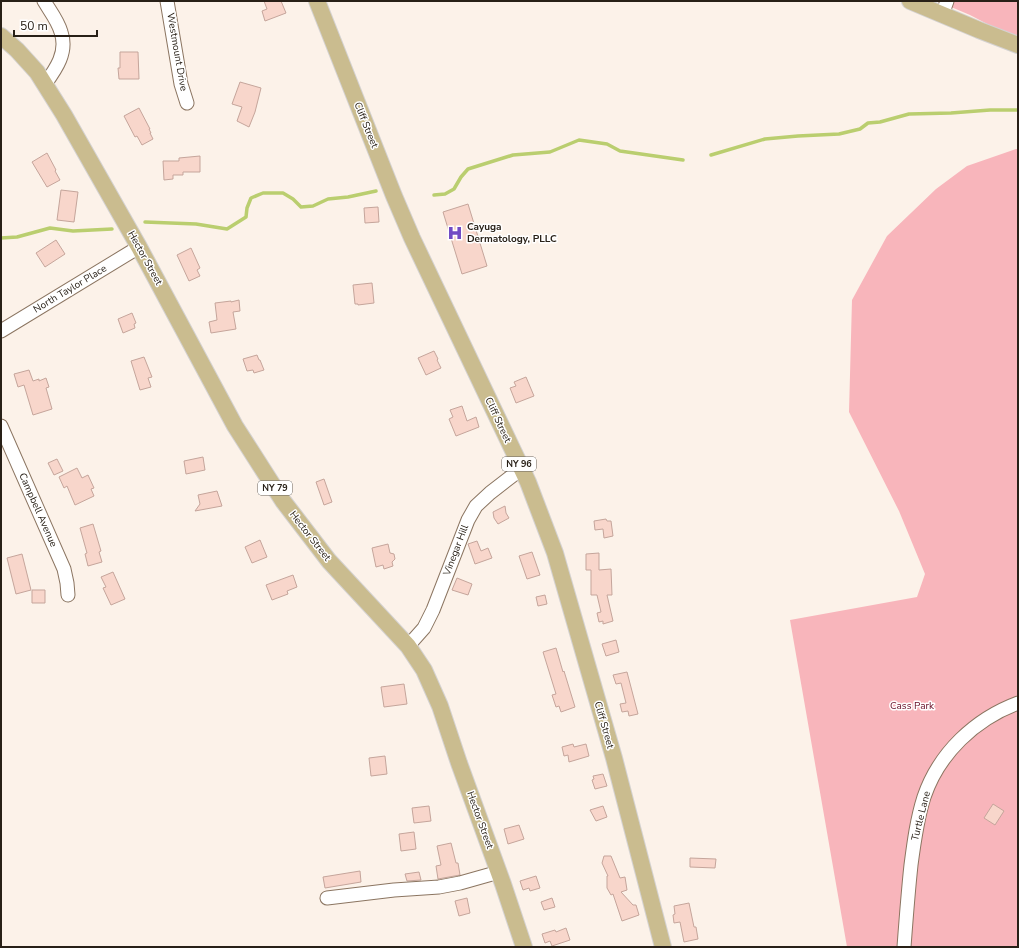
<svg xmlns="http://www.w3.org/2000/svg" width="1019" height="948" viewBox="0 0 1019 948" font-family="'Nunito Sans',sans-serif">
<rect width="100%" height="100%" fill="#fcf2e9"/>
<path fill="#f8b5bb" d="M937,1h81v39l-48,-25z
M1016,149h2v798h-171l-57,-327 127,-23 8,-23 -26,-63 -50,-99 3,-112 35,-64 49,-47 31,-23z"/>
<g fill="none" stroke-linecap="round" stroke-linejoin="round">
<path stroke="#bace6f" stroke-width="3.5" d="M711,155l54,-16 33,-3 41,-2 21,-5 8,-6 12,-1 29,-8 42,-1 39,-3h28
M434,195l11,-1 9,-5 7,-12 7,-8 45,-14 37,-3 29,-12 28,4 13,7 63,9
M145,222l51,2 31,5 19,-12 1,-9 4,-10 12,-5h20l10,6 8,8 12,-1 15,-7 20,-2 28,-6
M1,238l16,-1 33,-9 23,3 39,-2"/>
</g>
<path fill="#f8d6cb" stroke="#c5a59b" d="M264,1h17l5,12 -21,8 -3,-10 5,-2z
M120,52h18l1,27h-20l-1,-11h2z
M240,82l21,6 -6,24 -6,15 -12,-6 5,-14 -10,-3z
M139,108l11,21h-1l2,4h-1l3,6 -11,6 -5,-9 -2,1 -11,-21z
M47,153l9,17 -1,1 5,9 -13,7 -15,-25z
M200,156v16h-17v3h-10v4l-9,1 -1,-19h16v-3z
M61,190l17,2 -4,30 -17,-2z
M468,204l19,62 -25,8 -19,-62z
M378,207l1,15 -14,1 -1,-15z
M56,240l9,14 -20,13 -9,-14z
M191,248l9,20 -3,2 3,6 -11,5 -12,-26z
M372,283l2,20 -16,2v-1h-3l-2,-19z
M239,300l1,11 -7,1 3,17 -25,4 -2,-11 8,-2 -2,-17 16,-2v1z
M132,313l4,10 -2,1 1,4 -12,5 -5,-14z
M434,351l4,8 -1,1 4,8 -15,7 -8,-17z
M257,355l2,5h1l4,10 -10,3 -1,-3 -6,1 -4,-12z
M144,357l8,20 -4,1 3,9 -11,3 -9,-29z
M29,370l4,11 6,-2v2l7,-3 3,9 -3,1 6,21 -19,6 -9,-30 -6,2 -4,-13z
M526,377l8,19 -18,7 -6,-15 6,-2 -2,-4z
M462,406l5,15 9,-4 3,10 -23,9 -7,-17 4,-2 -3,-7z
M203,457l2,13 -19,4 -2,-13z
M57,459l6,12 -9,4 -6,-12z
M77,468l5,10 6,-3 6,13 -3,1 3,7 -19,9 -8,-19 -3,2 -5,-11z
M324,479l8,23 -8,3 -8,-23z
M217,491l5,15 -27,5 5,-7 -2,-9z
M505,506l1,7 3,5 -11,6 -4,-6 -1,-6z
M606,519l1,2h4l2,15 -9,2 -1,-9 -8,1 -1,-9z
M93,524l8,27 -2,1 3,10 -14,4 -3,-12 2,-1 -7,-25z
M260,540l7,17 -15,6 -7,-16z
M477,541l4,10 7,-3 4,10 -17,6 -7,-20z
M388,544l2,9 4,1 1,5 -3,3 1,4 -9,3 -1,-4 -7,2 -4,-19z
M532,552l8,23 -13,4 -8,-23z
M599,553v17l12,-1 1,26h-5l6,26 -10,3v-3l-4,1 -2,-9 4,-1 -4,-17h-6v-25h-5v-16z
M22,554l9,36 -15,4 -9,-36z
M113,572l12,27 -14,6 -8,-17 3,-1 -5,-10z
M293,575l4,12 -10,4 1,3 -16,6 -6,-15z
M457,578l15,6 -4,11 -16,-5z
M32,590h13v13h-13z
M545,595l2,9 -9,2 -2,-9z
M616,640l3,12 -13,4 -4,-12z
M556,648l7,24 1,-1 11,36 -14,5 -2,-6 -3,1 -4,-12 4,-1 -13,-42z
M627,672l11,42 -9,2 -1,-5 -6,1 -2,-8 6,-1 -5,-20 -5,1 -3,-9z
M404,684l3,20 -23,3 -3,-20z
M573,744l1,3 12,-3 3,12 -20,6 -1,-7 -4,1 -2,-9z
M385,756l2,18 -16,2 -2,-18z
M603,774l4,12 -12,3 -3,-9 2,-1 -1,-3z
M993,804l11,7 -9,14 -11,-7z
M429,806l2,15 -17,2 -2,-15z
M603,806l4,11 -11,4 -6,-11z
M519,825l5,14 -16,5 -4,-15z
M414,832l2,17 -15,2 -2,-17z
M451,843l5,20h2l2,12 -22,4 -2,-13 5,-1 -4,-19z
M604,856h7l9,22 5,-1 2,13 -6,2 12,13h3l3,10 -17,6 -9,-27 -2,1 -4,-7v-12h1l-6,-13z
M690,858l26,1 -1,9 -25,-1z
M360,871l1,11 -36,6 -2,-11z
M419,872l2,8 -14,1 -2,-7z
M536,876l4,12 -10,3 -1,-3 -6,2 -3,-9z
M467,898l3,15 -11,3 -4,-15z
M552,898l3,9 -11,3 -3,-8z
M689,903l5,24h2l2,12 -14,3 -4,-20 -6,1 -1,-8 2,-1 -1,-8z
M566,928l4,12 -18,6 -2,-5 -5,2 -3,-9 13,-4 1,2z"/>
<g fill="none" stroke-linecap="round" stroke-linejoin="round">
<g stroke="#8b7561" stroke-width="15">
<path id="minor" d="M44,1c6,10 14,20 17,31 7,20 -5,37 -16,52
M167,1l14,83 6,19
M942,15l5,-14
M1,331l138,-84
M1,426l63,143 3,14 1,12
M408,646l16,-18 9,-18 35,-90 8,-14 14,-13 31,-24
M327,898l67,-8 45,-3 21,-4 39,-11
M904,947c2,-27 4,-54 7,-82 3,-23 6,-46 13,-68 15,-44 51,-78 94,-94"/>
</g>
<g stroke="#d4d2d1" stroke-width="18">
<path id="major" d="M317,1l77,195 18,42 116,244 27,71 59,205 49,189
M910,1l69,29 39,15
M1,36l16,14 20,22 27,43 75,132 96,179 48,75 46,60 79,85 16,24 16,36 19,57 44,121 21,63"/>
</g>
<use href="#minor" stroke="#fff" stroke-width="13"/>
<use href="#major" stroke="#cabc8f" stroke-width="16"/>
</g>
<defs>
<g id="hospital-bare" transform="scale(1.2)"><path d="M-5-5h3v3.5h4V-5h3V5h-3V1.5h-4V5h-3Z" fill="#714bc4" stroke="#fff" stroke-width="2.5" paint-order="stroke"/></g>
</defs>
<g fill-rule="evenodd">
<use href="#hospital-bare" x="455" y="233"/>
</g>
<g text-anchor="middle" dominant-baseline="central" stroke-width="3" stroke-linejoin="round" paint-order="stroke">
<g fill="#fff" stroke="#68635d" stroke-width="1">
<rect x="502" y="457" width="34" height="14" rx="3"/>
<rect x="258" y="481" width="34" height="14" rx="3"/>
</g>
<g font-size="9" font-weight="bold" fill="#282017">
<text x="519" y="464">NY 96</text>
<text x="275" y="488">NY 79</text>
</g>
<g font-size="10" fill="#282017" stroke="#fff">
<text transform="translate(177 52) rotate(80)">Westmount Drive</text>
<text transform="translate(366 125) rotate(68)">Cliff Street</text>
<text transform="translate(145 258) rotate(61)">Hector Street</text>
<text transform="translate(70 289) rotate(-31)">North Taylor Place</text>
<text transform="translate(498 420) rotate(65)">Cliff Street</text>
<text transform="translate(38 510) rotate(66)">Campbell Avenue</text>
<text transform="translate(310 536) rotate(52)">Hector Street</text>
<text transform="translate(456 550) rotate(-69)">Vinegar Hill</text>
<text transform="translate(604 725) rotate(74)">Cliff Street</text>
<text transform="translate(921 816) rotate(-76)">Turtle Lane</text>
<text transform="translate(480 820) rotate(70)">Hector Street</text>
</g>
<g font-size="10" font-weight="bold" fill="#282017" stroke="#fff" text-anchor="start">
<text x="467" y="227">Cayuga<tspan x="467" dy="12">Dermatology, PLLC</tspan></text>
</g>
<g font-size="10" fill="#640822" stroke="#fff">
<text x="912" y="706">Cass Park</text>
</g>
</g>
<rect width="1019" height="948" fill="none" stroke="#282017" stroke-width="4"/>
<path d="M14 30v6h83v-6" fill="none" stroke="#282017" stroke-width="2"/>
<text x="20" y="30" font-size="12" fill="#282017" stroke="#ffffff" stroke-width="3" paint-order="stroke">50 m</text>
</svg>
